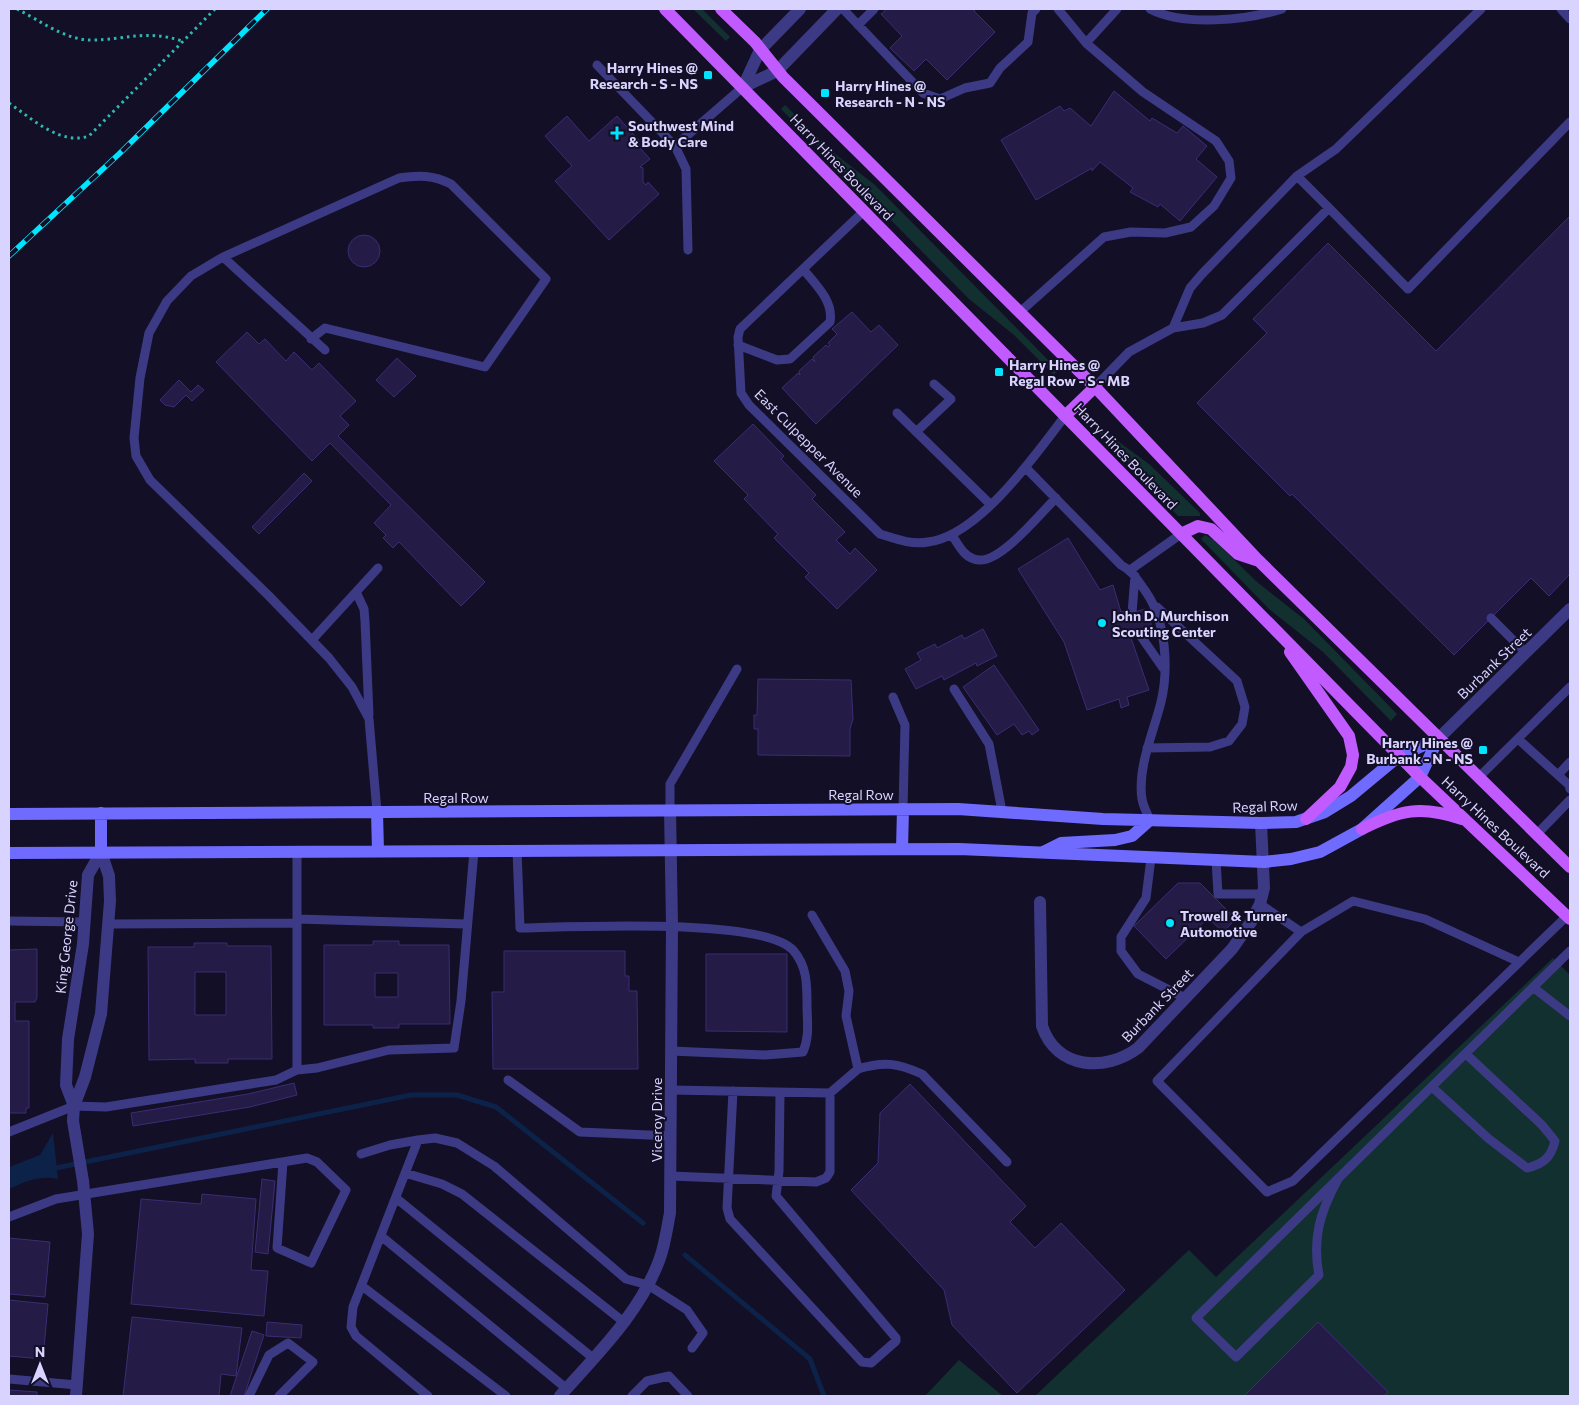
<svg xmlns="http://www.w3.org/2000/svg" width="1579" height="1405" viewBox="0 0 1579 1405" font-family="Commissioner,sans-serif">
<rect width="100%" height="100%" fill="#130f26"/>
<path fill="#12302f" d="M693,9h9l28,28 -4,4z
M785,105l49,48 41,32 183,185 -4,5 -40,-40 -45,-36 -188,-190z
M1100,428l49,36 51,49v3h-22l-81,-85z
M1205,535l9,5 43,42 47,37 93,95 -6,7 -68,-69 -54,-43 -68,-70z
M1553,958l17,17v421h-535l154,-146 27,27z
M959,1360l44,36h-78z"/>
<path fill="#0c2248" d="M53,1133l5,46c-18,-4 -32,2 -49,10v-22l31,-12z"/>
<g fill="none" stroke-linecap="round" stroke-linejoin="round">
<path stroke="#0c2248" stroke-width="5" d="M51,1169l360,-74h46l39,12 147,116
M685,1255l125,104 14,37"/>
</g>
<path fill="#241b47" stroke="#3b2d73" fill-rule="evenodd" d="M887,9h89l-2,2 21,21 -48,48 -21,-21 -12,12 -24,-23 12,-12 -21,-22z
M1114,91l36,30 2,-3 25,15 6,-7 24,20 -11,13 21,18 -37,44 -20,-17 -2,3 -28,-15 3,-4 -33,-26 -8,9v-3l-56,32 -35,-60 59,-34 4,5 6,-3 21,18z
M567,116l22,25 28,-25 26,29 -3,3 10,11 -10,8 3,1v14l3,3 2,-3 11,12 -50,46 -54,-59 17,-15 -27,-30z
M1570,216v358l-21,22 -18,-18 -77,77 -162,-161 -2,2 -93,-93 70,-70 -14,-14 75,-76 108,108z
M348 251a16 16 0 1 1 32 0a16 16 0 1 1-32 0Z
M852,312l19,20 8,-7 19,20 -82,79 -34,-36 16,-15 2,2 -1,-4 13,-12 3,3 -2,-5 13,-12 2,2 2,-1 -2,-3 9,-9 -5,-5z
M247,332l12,12 6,-5 21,22 8,-9 18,18 7,-7 37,38 -16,15 9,9 -11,11 147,146 -24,24 -62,-64 -6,6 -10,-10 3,-3 -12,-12 17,-18 -61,-62 -18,18 -96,-99z
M397,358l19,18 -22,21 -18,-17z
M179,380l12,12 7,-7 6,5 -12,11 -6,-6 -12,12 -9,-2 -5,-5z
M753,424l31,32 -3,3 35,36 -4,4 33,33 -9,8 14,14 5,-6 22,22 -40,39 -32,-32 4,-4 -35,-35 4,-4 -34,-35 4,-4 -34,-34z
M304,473l8,8 -53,53 -7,-7z
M1068,538l32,52 13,-5 8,27 5,-1 1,3 18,-5 5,7 2,15 -21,7 18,52 -22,7 2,8 -8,3 -2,-9 -32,11 -23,-68 -46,-73z
M983,629l14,27 -20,10 -1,-3 -32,17 -2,-4 -26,13 -11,-20 16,-9 -4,-7 18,-9 2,4 25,-13 2,4z
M994,665l45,65 -7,5 -3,-4 -7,4 -8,-11 -17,11 -34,-48z
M758,679l93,1 2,39 -3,10v27l-92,-1v-26h-4v-14h3z
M1178,883h22l36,36 -13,13 -15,-14 -42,41 -32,-33z
M373,941h26v4h50l1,79h-51v4h-26v-3h-49v-80h49zM375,973h23v24h-23z
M194,943h33v3h44l1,113h-44v4h-33v-4l-46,1 -1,-113h46zM195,972h31v43h-31z
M37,949v49l-2,4h-20v19h14v87h-3v5h-17v-163z
M504,951h121v25h4v15h8l1,78h-145l-1,-77h12z
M706,954h81v78l-81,-1z
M294,1083l3,12 -47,12 -117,19 -2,-13 117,-19z
M910,1084l116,122 -16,16 25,26 26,-25 64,67 -108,103 -65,-68 -8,-35 -93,-100 27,-27 2,-50z
M262,1179l13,2 -7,73 -13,-2z
M202,1194l54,5 -5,71 17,1 -4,45 -133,-12 10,-105 60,5z
M9,1238l41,4 -5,55 -36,-3z
M9,1300l39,4 -5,55 -34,-3z
M132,1317l110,11 -6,48 -15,-2 -2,22h-96z
M267,1322l35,3 -1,13 -35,-2z
M1318,1322l70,70 -4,4h-140z
M252,1331l12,4 -20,61h-14z
M9,1390l28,2v4h-28z"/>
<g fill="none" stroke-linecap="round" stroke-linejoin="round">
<path stroke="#2fb8b0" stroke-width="3" stroke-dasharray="2.5 4" stroke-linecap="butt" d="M17,9c22,11 48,31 74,31 35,0 54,-11 91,1
M9,103c22,15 52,43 80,33l126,-127
M1367,759l6,-5"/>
<path stroke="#3d3a85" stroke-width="9" d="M843,9l80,84 17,6 25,-11 25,-5 10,-15 28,-26 4,-29 4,-4
M1150,9c35,18 96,11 132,0
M1561,9l9,10
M858,25l16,-16
M1086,43l31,-34
M597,65l78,81 11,23 2,81
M675,146l68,-59
M1297,176l32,32
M864,211l-124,118 -2,8 3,56 8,12 131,129c16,5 31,11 48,8 51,-6 108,-88 137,-126
M223,257l176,-79c20,-3 34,-3 52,6l95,95 -61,88 -160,-39 -14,11
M1020,312l84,-75 27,-5 34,1 26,-6 23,-21 17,-28 -2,-17 -13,-20 -73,-49 -57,-49 -28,-34
M1173,328l17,-40 12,-14 95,-98 39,-27 145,-140
M738,345l39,15 13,-1 40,-37c4,-21 -15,-38 -27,-53
M325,350l-102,-93 -32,19 -24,25 -18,32 -9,45 -6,60 2,18 14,24 118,115 61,63 23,29 17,32 8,93
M1095,387l34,-35 44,-24 30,-5 19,-8 107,-107 79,81 162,-167
M897,413l93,91
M916,432l35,-33 -17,-15
M1026,468l95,97c12,6 17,16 25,27 20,29 23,76 15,110 -7,29 -24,66 -19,97 1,7 5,14 8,21
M952,535c7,11 13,24 27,25 22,2 61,-46 77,-62
M1130,570l51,-36
M356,592l8,17 1,12 4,94
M1132,613l3,-37
M1491,618l35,35
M1140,635l23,33
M312,640l66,-72
M954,689l35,55 13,67
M893,697l12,28 -2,84
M1518,739l51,46 1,4
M1147,748l63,-1 19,-6 13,-17 3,-17 -8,-26 -80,-74
M1558,775l12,-13
M1478,778l92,-91
M670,810v-26l67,-115
M1536,835l34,-35
M517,850l3,78c50,-1 242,-11 273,22 14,16 14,34 14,54 0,17 3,32 -4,48l-38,3 -94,-4
M1151,858l-5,40 -25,39v14l17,23 47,24
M1216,860l2,34h44
M1260,904l41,28 -144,149 110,111 26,-11 274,-265
M297,919l169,5
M9,921l75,1
M110,924l187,-1
M1301,932l52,-31 72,18 94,43
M1534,988l36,28
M858,1069c26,-8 39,-6 64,5l85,88
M297,1070l20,-2 72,-18 65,-2 7,-47 13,-150
M508,1080l72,52 91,4
M1432,1087l57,52 38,29c16,-4 24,-10 28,-27l-13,-16 -76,-71
M671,1090l159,3 28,-24 -12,-53 3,-25 -4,-20 -33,-56
M733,1091l-6,117 3,11 132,143 9,1 25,-22v-3l-120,-142 3,-25 1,-78
M9,1132l65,-26 32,1 170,-27 21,-10v-218
M361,1154l29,-9 28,-5
M405,1173l37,11 20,10 163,129
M670,1176l146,6 10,-4 4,-6v-79
M1338,1179c-18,33 -26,59 -19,96l-83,82 -40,-39 374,-367
M396,1198l197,160
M9,1217l47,-18 251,-41 10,4 29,28 -35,73 -34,-15 6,-86
M381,1236l186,153
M362,1286l144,110
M9,1379l68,6
M249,1396l20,-41 19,-12 25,19 -34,34
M428,1396l-72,-60 -5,-9 2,-20 65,-167 17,-2 22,5 37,23 132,113 22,6 39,25 16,23 -11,15
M632,1396l15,-15 22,-5 19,20"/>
<path stroke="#3d3a85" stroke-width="12" d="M743,87l34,-16 60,-62
M743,87l17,-37 40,-41
M1040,902l2,124c15,44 64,46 96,22l94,-99 19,-27 9,-18 4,-16 -3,-65
M74,1106l-8,-21 2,-46 15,-95 5,-69 13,-23
M76,1396l12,-162 -5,-53 -10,-60 1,-15 11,-29 16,-63 9,-113 -1,-25 -8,-24
M560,1396c37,-42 81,-84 100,-138 5,-14 7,-30 10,-45l2,-288 -2,-115"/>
<path stroke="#3d3a85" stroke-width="12" d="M1438,739l132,-130"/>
<path stroke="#6f6bff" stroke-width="12" d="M377,812l1,39
M101,813v39
M9,814l949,-5 145,10 158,4 35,-1 29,-10 26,-16 48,-40 39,-17
M902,849l1,-40
M1043,852l18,-9 54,-3 17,-4 18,-16
M9,853l950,-4 305,13 27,-3 29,-7 42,-23 58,-52 18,-38"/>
<path stroke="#c25bff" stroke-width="12" d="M665,9l755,768 150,142
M721,9l34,33 28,35 312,310 163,173 312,307
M1065,416l30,-29
M1181,534l17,-8 13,3 27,25 18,6
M1290,652l59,84 4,19 -2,12 -11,20 -34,32
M1362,829c38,-19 58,-24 100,-10"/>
<g stroke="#00e5ff" stroke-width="5.5">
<path id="rail" d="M9,256l110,-102 148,-145"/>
</g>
<use href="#rail" stroke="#130f26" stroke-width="4" stroke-dasharray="11" stroke-linecap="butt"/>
</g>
<g fill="#00e5ff" stroke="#130f26" stroke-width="2">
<rect x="703" y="70" width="10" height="10" rx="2.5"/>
<rect x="820" y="88" width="10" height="10" rx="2.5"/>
<path d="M614.5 125.5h5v5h5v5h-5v5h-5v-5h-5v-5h5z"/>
<rect x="994" y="367" width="10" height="10" rx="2.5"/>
<circle cx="1102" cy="623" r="5"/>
<rect x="1478" y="745" width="10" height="10" rx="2.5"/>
<circle cx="1170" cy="923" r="5"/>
</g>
<g text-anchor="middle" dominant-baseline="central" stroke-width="4" stroke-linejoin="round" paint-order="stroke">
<g font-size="14" font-weight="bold" fill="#d9d4ff" stroke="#130f26" text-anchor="start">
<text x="698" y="67" text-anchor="end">Harry Hines @<tspan x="698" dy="16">Research - S - NS</tspan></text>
<text x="835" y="85">Harry Hines @<tspan x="835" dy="16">Research - N - NS</tspan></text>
<text x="628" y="125">Southwest Mind<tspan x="628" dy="16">&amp; Body Care</tspan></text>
<text x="1009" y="364">Harry Hines @<tspan x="1009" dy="16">Regal Row - S - MB</tspan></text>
<text x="1112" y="615">John D. Murchison<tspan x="1112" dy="16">Scouting Center</tspan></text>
<text x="1473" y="742" text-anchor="end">Harry Hines @<tspan x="1473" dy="16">Burbank - N - NS</tspan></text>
<text x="1180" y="915">Trowell &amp; Turner<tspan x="1180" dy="16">Automotive</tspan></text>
</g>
<g font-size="14" fill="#d9d4ff" stroke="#130f26">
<text transform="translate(842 167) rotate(46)">Harry Hines Boulevard</text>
<text transform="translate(809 443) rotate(45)">East Culpepper Avenue</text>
<text transform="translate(1126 456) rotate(46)">Harry Hines Boulevard</text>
<text transform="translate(1494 663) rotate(-44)">Burbank Street</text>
<text x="861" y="794">Regal Row</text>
<text x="456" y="797">Regal Row</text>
<text transform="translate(1265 806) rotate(-2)">Regal Row</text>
<text transform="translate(1496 827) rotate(43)">Harry Hines Boulevard</text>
<text transform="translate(66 937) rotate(-84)">King George Drive</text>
<text transform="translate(1157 1005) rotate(-46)">Burbank Street</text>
<text transform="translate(656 1120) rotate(-90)">Viceroy Drive</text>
</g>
</g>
<rect width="1579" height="1405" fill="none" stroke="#d9d4ff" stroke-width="20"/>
<g transform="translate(40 1365)" stroke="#130f26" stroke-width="4" paint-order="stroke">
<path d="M0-4L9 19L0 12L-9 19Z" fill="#d9d4ff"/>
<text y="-8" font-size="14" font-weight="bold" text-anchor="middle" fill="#d9d4ff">N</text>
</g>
</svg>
